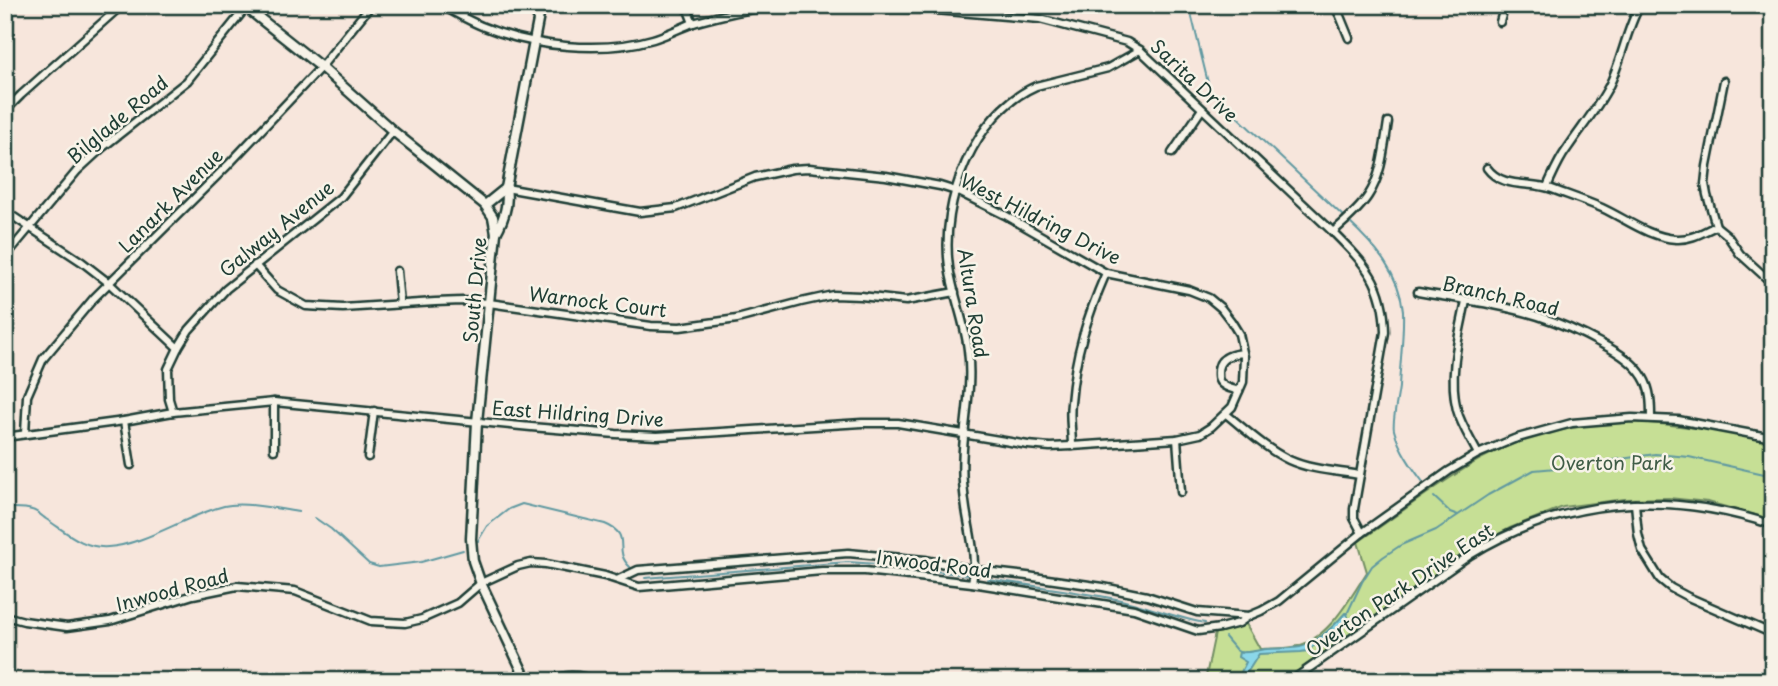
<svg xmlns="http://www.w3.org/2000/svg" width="1778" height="686" font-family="'Playpen Sans',sans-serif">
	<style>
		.green { fill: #c6df95; stroke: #728e64; stroke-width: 2 }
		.water { fill: #8bd7ea; stroke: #6099a1; stroke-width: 2 }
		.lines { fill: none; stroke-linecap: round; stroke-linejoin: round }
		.stream { stroke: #6099a1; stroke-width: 2 }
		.minor-casing { stroke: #1f3d34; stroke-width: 11 }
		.tertiary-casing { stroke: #1f3d34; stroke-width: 13 }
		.minor { stroke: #f7f3e8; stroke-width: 6 }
		.tertiary { stroke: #f7f3e8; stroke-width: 8 }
		.labels { text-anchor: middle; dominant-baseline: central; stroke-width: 5; stroke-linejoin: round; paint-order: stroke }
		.street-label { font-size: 19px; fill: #1f3d34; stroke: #f7f3e8 }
		.park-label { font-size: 19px; fill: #405d47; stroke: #f7f3e8 }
	</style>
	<rect width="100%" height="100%" fill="#f7e6dc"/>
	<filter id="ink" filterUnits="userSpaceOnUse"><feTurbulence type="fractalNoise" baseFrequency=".0143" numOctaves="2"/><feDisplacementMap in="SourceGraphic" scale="14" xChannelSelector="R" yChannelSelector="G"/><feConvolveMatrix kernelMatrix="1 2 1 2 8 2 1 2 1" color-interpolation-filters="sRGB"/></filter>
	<g filter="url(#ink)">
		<path class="green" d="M 1629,422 C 1677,424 1726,431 1773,443 L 1773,520 L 1708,502 L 1669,498 L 1625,499 L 1563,507 L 1510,528 L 1464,553 L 1284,681 L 1205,681 L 1215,633 L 1228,630 L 1245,622 L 1260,649 C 1271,648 1282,649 1293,647 C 1327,642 1350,598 1367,572 L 1358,542 C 1398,515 1437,484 1479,460 C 1524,435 1577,424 1629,422 Z"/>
		<path class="water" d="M 1345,613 L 1347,613 L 1348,617 L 1345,622 L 1322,643 L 1320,641 L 1307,651 L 1301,652 L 1259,654 L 1245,676 L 1241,672 L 1246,662 L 1238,657 L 1239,652 C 1250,653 1256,650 1267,649 C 1278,648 1289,649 1300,647 C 1317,643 1334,626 1345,613 Z"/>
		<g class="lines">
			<g class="stream">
				<polyline points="1189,5 1210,91 1344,217"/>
				<path d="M 1348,221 C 1374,245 1400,274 1403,311 C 1404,336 1400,362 1399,387 C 1398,397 1392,422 1394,430 C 1399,449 1411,466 1423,482"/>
				<polyline points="1434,497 1450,512 1458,515"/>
				<path d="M 5,508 C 13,508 25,507 32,510 C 37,511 42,516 46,519 C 65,531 83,549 108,547 C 144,545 187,515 224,506 C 243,501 279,509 299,512"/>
				<polyline points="315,518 331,529 369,564 379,567 421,562 463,550"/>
				<path d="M 478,541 L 487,526 L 509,509 L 522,504 L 605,524 C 634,536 611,549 630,567"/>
				<polyline points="645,578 848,562 877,564 968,575"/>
				<path d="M 988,579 C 1031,586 1074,591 1116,599 C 1146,605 1175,618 1205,623"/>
				<polyline points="1347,614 1362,582 1372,566 1383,557 1401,545 1436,530 1488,495 1534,470 1567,467 1655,454 1689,457 1773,476"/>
				<polyline points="1225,637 1236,650 1241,653"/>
				<polyline points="1237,681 1243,673"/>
			</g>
			<defs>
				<g id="minor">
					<path d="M 441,5 C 455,13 469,21 484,27 C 533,47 602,54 653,39 C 667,35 680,28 693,23 C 721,15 749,8 777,6 L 924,9 L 1040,19 L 1127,42 L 1140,50 L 1333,232 C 1366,265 1384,283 1385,332 L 1354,509 L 1354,518 L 1362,533"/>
					<polyline points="686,5 693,23"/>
					<polyline points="1334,5 1340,16 1349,38"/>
					<polyline points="1500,22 1504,8 1503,5"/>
					<polyline points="1724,81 1707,166 1705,184 1707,195 1716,226 1727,235 1740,254 1773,284"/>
					<polyline points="5,111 21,95 122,5"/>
					<polyline points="1172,153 1202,109"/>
					<path d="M 1487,168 C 1502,189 1530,181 1552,189 C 1568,195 1586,201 1602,208 C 1626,219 1648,237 1676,239 C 1691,240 1703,232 1716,226"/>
					<path d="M 1547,187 C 1553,174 1558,161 1567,149 C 1581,128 1597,109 1609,86 C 1622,60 1626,30 1640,5"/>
					<polyline points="5,211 82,262 109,283 178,348"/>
					<path d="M 1333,232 C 1345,221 1359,210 1368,196 C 1382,175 1384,147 1388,122"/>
					<polyline points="5,257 77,171 102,148 187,81 248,5"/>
					<polyline points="255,265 277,290 306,306 343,308 435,302 462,301 489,303 651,326 680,327 737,319 801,302 833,295 861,296 906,301 955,292"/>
					<polyline points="397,271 400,304"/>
					<path d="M 1418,292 C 1457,299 1500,304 1538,316 C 1560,323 1582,333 1602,344 C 1618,352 1634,362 1643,377 C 1651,390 1651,404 1651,418"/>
					<path d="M 1466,301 C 1459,336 1448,374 1457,410 C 1461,425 1471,440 1478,454"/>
					<path d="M 1239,391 C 1234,389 1226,388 1222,384 C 1218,381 1218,378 1218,373 C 1217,358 1231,354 1243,353"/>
					<polyline points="274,402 274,450"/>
					<polyline points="173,412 169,399 168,369 178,348 189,330 226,289 341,197 393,131"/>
					<path d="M 1226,414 C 1246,430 1266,449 1289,460 C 1311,470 1337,471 1360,475"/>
					<polyline points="124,421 131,465"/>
					<polyline points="25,434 27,396 43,359 94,298 228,165 321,67 371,5"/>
					<polyline points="5,437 124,421 173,412 274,402 531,427 616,434 657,436 862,423 898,423 1028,445 1050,447 1072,446 1177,439 1200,434 1211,427 1232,407 1243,382 1244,357 1239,334 1231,321 1221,308 1209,298 1189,290 1106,273 1005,215 959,192 940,186 886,176 809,168 792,169 755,177 676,208 640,212 506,188"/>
					<polyline points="1177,439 1181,492"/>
					<path d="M 1072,446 C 1072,432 1069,417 1071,403 C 1075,354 1087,317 1106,273"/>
					<polyline points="368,457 374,411"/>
					<polyline points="1635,504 1638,534 1642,550 1660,579 1671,588 1688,597 1773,634"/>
					<polyline points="619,579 638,570 848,553 925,560 975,570 1027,576 1103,587 1147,596 1197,612 1249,616"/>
					<path d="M 972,583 C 977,560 971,538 967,515 C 965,504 964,493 963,483 C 959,439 974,394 968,350 C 965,322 953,295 949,267 C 940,202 973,114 1036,86 L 1108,68 L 1140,50"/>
					<polyline points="5,616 24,621 67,627 110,621 193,595 237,586 295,591 371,621 405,623 422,619 458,603 481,583 518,566 531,563 546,564 605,576 639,587 822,571 865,571 972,583 1134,609 1198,631 1220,628 1239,623 1249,616 1261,611 1279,601 1362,533 1449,471 1478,454 1514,439 1572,423 1632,418 1678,420 1773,438"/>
					<path d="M 544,681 C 565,675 576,673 598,681"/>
					<path d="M 1291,681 L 1470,555 C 1565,497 1668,490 1773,525"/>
				</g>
				<g id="tertiary">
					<polyline points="243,5 321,67 393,131 485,205 493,217 496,233 477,422 471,539 473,561 480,581 527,681"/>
					<polyline points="485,205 506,188 541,5"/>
					<path d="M 496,233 C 504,219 509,204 506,188"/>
				</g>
			</defs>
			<use href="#minor" class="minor-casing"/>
			<use href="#tertiary" class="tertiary-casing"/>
			<use href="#minor" class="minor"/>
			<use href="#tertiary" class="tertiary"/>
		</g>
	</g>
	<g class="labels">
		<g class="street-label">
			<text transform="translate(1195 80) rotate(43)">Sarita Drive</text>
			<text transform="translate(117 119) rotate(-40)">Bilglade Road</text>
			<text transform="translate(170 200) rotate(-45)">Lanark Avenue</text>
			<text transform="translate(1041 218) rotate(27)">West Hildring Drive</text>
			<text transform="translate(276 228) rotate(-39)">Galway Avenue</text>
			<text transform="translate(474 290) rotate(-85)">South Drive</text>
			<text transform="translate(1501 295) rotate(13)">Branch Road</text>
			<text transform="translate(598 301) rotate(7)">Warnock Court</text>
			<text transform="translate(974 303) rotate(81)">Altura Road</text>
			<text transform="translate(578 413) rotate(4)">East Hildring Drive</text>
			<text transform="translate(934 563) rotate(7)">Inwood Road</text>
			<text transform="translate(172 589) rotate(-15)">Inwood Road</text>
			<text transform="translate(1399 589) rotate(-34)">Overton Park Drive East</text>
		</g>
		<g class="park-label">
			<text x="1612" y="462">Overton Park</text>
		</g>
	</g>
	<rect width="1778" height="686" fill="none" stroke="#f7f3e8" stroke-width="28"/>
	<rect x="14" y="14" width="1750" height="658" fill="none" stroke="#1f3d34" stroke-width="2.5" filter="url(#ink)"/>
</svg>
